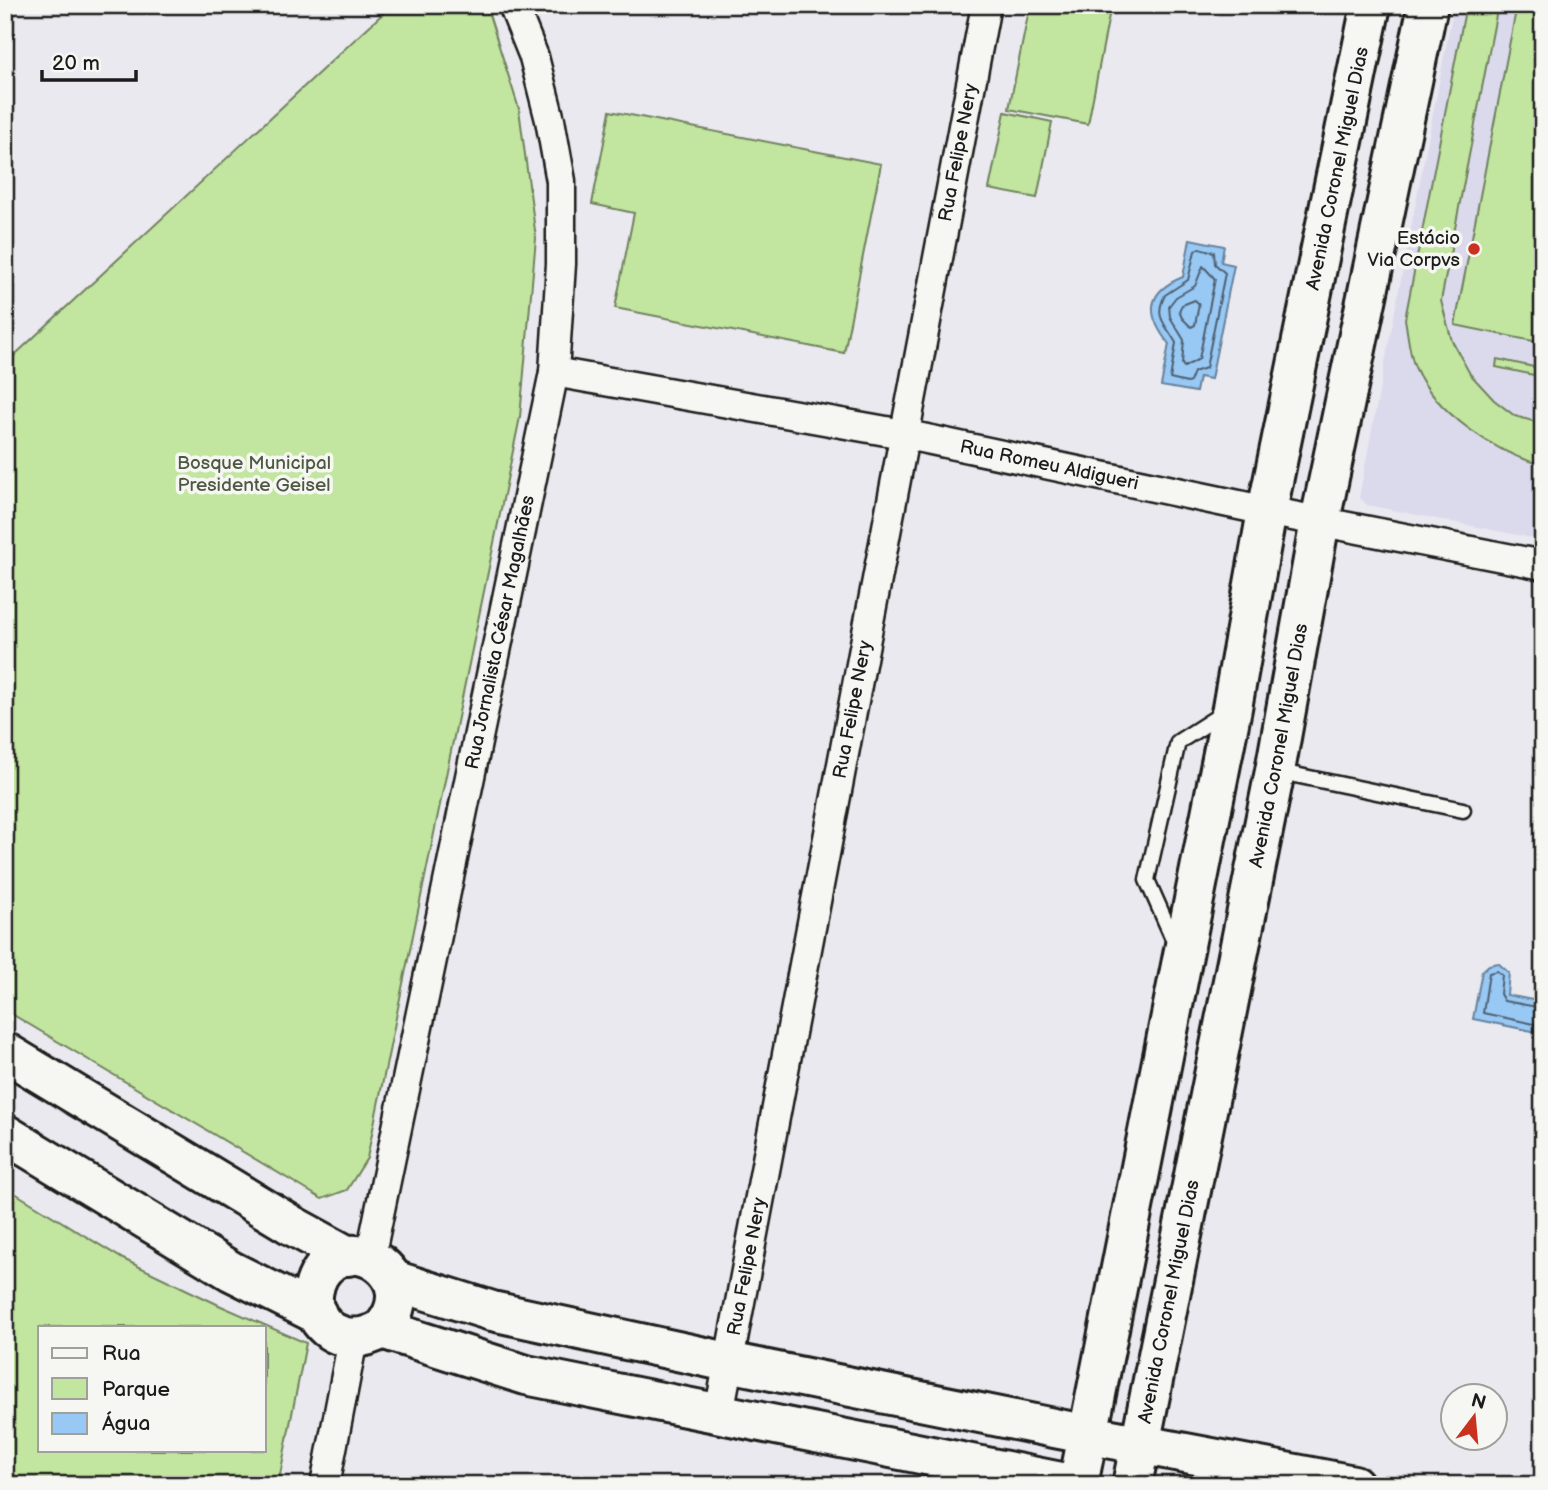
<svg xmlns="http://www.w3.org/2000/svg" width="1548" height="1490" font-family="'Balsamiq Sans',sans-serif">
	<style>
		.built { fill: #dbd9ec }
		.green { fill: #c2e6a0; stroke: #6f815e; stroke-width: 2; fill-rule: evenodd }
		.water { fill: #98c8f4; stroke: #66839e; stroke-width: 2 }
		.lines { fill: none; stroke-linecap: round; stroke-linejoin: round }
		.shore { stroke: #4e6172; stroke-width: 2 }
		.service-casing { stroke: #1c1c1c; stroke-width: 19 }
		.minor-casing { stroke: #1c1c1c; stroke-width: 33 }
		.secondary-casing { stroke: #1c1c1c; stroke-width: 44 }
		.service { stroke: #f6f6f2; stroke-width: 14 }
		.minor { stroke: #f6f6f2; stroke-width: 28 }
		.secondary { stroke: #f6f6f2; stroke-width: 38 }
		.poi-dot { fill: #c8321e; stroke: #f6f6f2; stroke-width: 2.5 }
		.labels { text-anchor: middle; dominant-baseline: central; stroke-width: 7; stroke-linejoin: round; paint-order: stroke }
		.street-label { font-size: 19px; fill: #1c1c1c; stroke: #f6f6f2 }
		.poi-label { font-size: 19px; fill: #1c1c1c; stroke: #f6f6f2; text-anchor: end }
		.park-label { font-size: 19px; fill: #4e5944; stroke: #f6f6f2 }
	</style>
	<rect width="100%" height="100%" fill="#eae9ef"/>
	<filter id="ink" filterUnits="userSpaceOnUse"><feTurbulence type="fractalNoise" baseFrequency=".0143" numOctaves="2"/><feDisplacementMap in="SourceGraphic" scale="14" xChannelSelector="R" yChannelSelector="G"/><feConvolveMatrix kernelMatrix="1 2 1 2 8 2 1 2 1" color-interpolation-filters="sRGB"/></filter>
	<g filter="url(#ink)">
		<polygon class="built" points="1454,5 1543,5 1543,540 1367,505 1359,497"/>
		<g class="green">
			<polygon points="392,5 486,5 519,109 536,238 520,417 367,1158 347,1190 322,1199 5,1010 5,364"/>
			<polygon points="1030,5 1111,5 1088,124 1009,109"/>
			<path d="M 1466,5 L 1498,5 L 1441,301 L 1452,341 L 1470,374 L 1494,400 L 1515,416 L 1543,424 L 1543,465 C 1496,454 1435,412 1415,367 C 1409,353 1408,335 1405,319 Z"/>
			<polygon points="1517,5 1543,5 1543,343 1455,325"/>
			<polygon points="610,111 881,164 844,353 615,308 634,213 592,204"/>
			<polygon points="1005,112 1052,122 1037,198 989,189"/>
			<polygon points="1497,359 1543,369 1543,377 1496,367"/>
			<path d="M 5,1187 L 123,1259 L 221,1306 L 306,1343 L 278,1485 L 5,1485 ZM 264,1327 L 264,1450 L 40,1450 L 40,1327 Z"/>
		</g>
		<g class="water">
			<path d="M 1190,239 L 1224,246 L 1221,262 L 1234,265 L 1211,379 L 1199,377 L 1196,392 L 1161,386 L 1169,344 C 1146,315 1145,292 1183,277 Z"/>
			<polygon points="1498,963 1509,973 1507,995 1543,1002 1542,1033 1473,1019 1482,971 1489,965"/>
		</g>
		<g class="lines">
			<g class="shore">
				<path d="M 1199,248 L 1214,252 L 1215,264 L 1225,273 L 1206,368 L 1194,372 L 1190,382 L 1187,383 L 1170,379 L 1176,343 C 1166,324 1153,318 1165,295 L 1188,280 L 1195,251 Z"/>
				<polygon points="1203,266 1215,279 1199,359 1184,367 1182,364 1184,340 1170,317 1169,306 1176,297 1195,286"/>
				<polygon points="1195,300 1199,304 1195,325 1191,327 1182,318 1179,311 1182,305"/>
				<polyline points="1543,1008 1504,1001 1500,994 1502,975 1497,971 1489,973 1483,1013 1543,1026"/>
			</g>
			<defs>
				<g id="service">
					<polyline points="1276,771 1463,810"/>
					<polyline points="1175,943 1147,880 1178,742 1225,712"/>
				</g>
				<g id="minor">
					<path id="s1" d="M 554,372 L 903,434 L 1267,511 L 1543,565"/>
					<path id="s2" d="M 370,1258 L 554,372 L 561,264 L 561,181 L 550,120 L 534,57 L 513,5"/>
					<path id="s3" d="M 719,1413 L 986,5"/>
					<polyline points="325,1485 353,1339"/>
				</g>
				<g id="secondary">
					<polyline points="5,1052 293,1226 348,1256"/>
					<polyline points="5,1134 231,1271 317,1314"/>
					<polyline points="393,1280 492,1311 728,1362 1059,1429 1354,1485"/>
					<path d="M 382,1329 C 428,1277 349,1225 319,1275 C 313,1286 311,1300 315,1311 C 327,1340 357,1344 382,1329 L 526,1375 L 1076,1485"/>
					<path id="s4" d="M 1078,1485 L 1232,708 L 1267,511 L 1371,5"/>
					<path id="s5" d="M 1132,1485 L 1275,771 L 1320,521 L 1428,5"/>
				</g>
			</defs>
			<use href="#service" class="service-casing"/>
			<use href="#minor" class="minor-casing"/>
			<use href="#secondary" class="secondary-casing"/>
			<use href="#service" class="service"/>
			<use href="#minor" class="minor"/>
			<use href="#secondary" class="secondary"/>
		</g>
	</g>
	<circle class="poi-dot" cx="1474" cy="249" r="7"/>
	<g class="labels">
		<g class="street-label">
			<text stroke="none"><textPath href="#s3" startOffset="1283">Rua Felipe Nery</textPath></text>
			<text stroke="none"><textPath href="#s4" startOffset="1342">Avenida Coronel Miguel Dias</textPath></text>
			<text stroke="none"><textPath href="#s1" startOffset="504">Rua Romeu Aldigueri</textPath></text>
			<text stroke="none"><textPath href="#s2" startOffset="639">Rua Jornalista César Magalhães</textPath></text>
			<text stroke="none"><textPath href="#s3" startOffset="716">Rua Felipe Nery</textPath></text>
			<text stroke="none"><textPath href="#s5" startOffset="754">Avenida Coronel Miguel Dias</textPath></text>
			<text stroke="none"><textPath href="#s3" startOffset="149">Rua Felipe Nery</textPath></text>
			<text stroke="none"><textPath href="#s5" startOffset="187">Avenida Coronel Miguel Dias</textPath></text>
		</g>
		<g class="poi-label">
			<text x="1460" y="238">Estácio<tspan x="1460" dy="22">Via Corpvs</tspan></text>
		</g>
		<g class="park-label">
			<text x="254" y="463">Bosque Municipal<tspan x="254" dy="22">Presidente Geisel</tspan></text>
		</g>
	</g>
	<rect width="1548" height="1490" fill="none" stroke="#f6f6f2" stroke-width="28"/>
	<rect x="14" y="14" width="1520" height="1462" fill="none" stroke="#1c1c1c" stroke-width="2.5" filter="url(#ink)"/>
	<rect x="38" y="1326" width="228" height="126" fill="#f6f6f2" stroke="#9f9f9c" stroke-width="2"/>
	<rect x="52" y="1348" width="35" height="10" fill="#f6f6f2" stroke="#9f9f9c" stroke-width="2"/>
	<text x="102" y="1360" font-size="21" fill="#1c1c1c">Rua</text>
	<rect x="52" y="1378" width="35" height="21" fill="#c2e6a0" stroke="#9f9f9c" stroke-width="2"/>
	<text x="102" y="1396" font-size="21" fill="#1c1c1c">Parque</text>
	<rect x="52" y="1413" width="35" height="21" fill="#98c8f4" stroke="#9f9f9c" stroke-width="2"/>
	<text x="102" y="1430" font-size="21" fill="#1c1c1c">Água</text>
	<g transform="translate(1474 1417) rotate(16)"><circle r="33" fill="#f6f6f2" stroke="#9f9f9c" stroke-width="2"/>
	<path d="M0-5L12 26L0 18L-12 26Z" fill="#c8321e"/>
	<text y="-10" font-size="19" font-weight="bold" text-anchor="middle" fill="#1c1c1c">N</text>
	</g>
	<path d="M42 70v10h94v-10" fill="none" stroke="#1c1c1c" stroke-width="3.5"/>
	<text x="52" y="70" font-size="21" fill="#1c1c1c" stroke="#f6f6f2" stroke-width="5" paint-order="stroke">20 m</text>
</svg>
